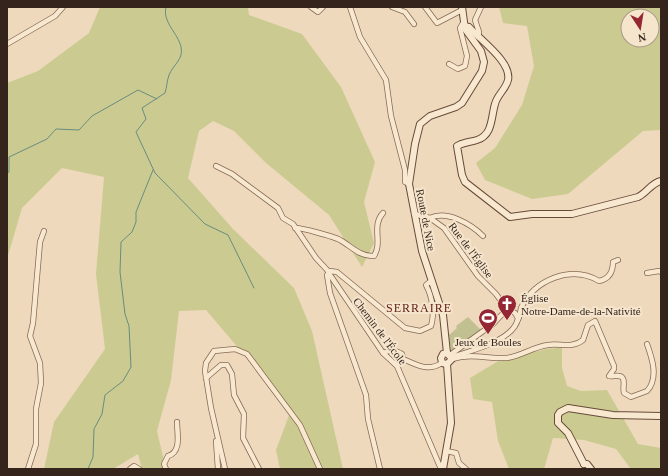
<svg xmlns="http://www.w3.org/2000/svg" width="668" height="476" font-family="Georgia,serif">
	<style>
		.green { fill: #cbcb91; fill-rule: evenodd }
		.cemetery { fill: #c0c091 }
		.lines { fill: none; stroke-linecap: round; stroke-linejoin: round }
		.stream { stroke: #698c7f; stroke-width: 1 }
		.street-casing { stroke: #866a56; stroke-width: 6 }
		.secondary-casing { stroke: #674b3a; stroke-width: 8 }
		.street { stroke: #f9e8d0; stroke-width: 4.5 }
		.secondary { stroke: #f9e8d0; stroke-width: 6 }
		.labels { text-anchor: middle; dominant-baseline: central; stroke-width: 4; stroke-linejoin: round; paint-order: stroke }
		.street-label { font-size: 11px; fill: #35241b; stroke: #f5e5cd }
		.poi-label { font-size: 11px; fill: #35241b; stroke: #f5e5cd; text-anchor: start }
		.neighbourhood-label { font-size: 12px; letter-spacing: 1px; fill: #62211a; stroke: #f5e5cd }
	</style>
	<rect width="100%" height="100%" fill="#eed9bd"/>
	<g class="green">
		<polygon points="100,7 248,7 249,15 302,34 341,87 375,162 364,202 374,243 362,267 329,215 266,163 234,131 213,121 199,131 188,178 233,229 294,288 312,331 343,469 280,469 276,450 291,410 206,310 179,311 171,380 157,431 166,469 142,469 138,454 113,469 44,469 54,422 105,349 96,274 104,177 62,168 22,208 7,259 7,83 38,71 89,33"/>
		<path d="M 499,7 L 661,7 L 661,130 L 643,131 L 568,194 L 532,199 L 485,180 L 476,163 L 495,148 L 522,105 L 534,66 L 527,26 L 503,23 ZM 628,16 L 652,16 L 652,40 L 628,40 Z"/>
		<polygon points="562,347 562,368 567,386 581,391 607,390 638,444 661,448 661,469 631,469 616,449 584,440 553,438 544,469 509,469 498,441 492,402 473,399 470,378 500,360 547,349"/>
	</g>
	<polygon class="cemetery" points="468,317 481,330 451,352 449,335 457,328 456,326"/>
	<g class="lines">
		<g class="stream">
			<path d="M 166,7 C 162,22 178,33 181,47 C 184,59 173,65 169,75 C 167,80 167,87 165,93 L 142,108 L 146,119 L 136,132 L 155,173 L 205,224 L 228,235 L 254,288"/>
			<polyline points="7,173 9,172 9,157 47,139 56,129 79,130 92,116 138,90 157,99"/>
			<polyline points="88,469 93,457 94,429 102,414 105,395 123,381 131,367 129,326 125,314 120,272 121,242 132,232 136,222 136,212 153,170"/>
		</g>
		<defs>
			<g id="street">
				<polyline points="311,7 318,12 323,7"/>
				<polyline points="350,7 360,37 386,80 391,116 405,170 405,182 409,184"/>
				<polyline points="392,7 405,12 414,24"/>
				<polyline points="425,7 437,23 462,10"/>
				<polyline points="478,37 479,32 475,20 481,7"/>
				<polyline points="7,44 55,16 63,7"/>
				<polyline points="449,64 458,69 465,66 467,56 460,28 463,23"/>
				<polyline points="216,166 232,174 278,208 283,218 293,224 316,258 329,272"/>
				<path d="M 414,214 L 430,218 L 444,228 L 478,276 L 496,294 L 507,309 L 515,313 L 518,318 C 515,340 473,350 455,356"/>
				<path d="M 430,218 C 447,210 471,224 483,236"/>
				<path d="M 295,228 C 299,227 335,237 340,240 C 351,246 360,257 374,256 C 383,242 371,226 383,213"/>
				<polyline points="328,272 383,353 397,366 441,469"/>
				<polyline points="647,273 659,271 661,272"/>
				<path d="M 518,320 C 520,316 520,312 521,308 C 535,279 571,265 599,281 C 609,279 613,272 613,262 L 618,260"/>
				<path d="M 383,353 C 389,350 396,350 402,354 L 403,359"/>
				<polyline points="450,355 493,324 507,309"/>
				<path d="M 452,359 C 473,353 487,359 507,358 C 521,356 533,347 548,345 C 560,343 572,349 583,340 L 588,325 L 595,321 L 614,366 L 614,369 L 609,376 C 612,377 616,375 619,376 C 627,377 622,388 624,393 L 631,397 L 647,391 C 659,378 652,358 647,344"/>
				<path d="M 395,364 L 403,359 C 418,365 427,372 442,363"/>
				<polyline points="206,378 221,365 227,365 232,374 234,395 244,414 243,438 259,469"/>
				<polyline points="216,441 218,469"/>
				<polyline points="446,451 456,453 459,463 466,469"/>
				<polyline points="28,469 36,444 36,409 41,383 40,363 30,336 33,323 40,242 44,231"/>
				<polyline points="130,469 134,466 139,469"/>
				<path d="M 166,469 L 164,464 L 168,456 C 182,452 177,433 177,422"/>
				<polyline points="225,469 211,408 205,371 206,363 214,351 235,349 247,354 300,425 320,469"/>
				<path d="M 380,469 L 368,419 L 366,395 L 330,293 L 327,275 L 330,271 L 337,272 L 405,328 L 420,331 L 431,326 C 435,313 432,296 426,285 L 432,280"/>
			</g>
			<g id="secondary">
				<path d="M 464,26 L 469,27 C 480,40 512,62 508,80 C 506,89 497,95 495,104 C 491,117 493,135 477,140 C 471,142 465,142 459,145 L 457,146 L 462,175 L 465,182 L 510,217 L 532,214 L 572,214 L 638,197 C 647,193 651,183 661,181"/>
				<polyline points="447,353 443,315 422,251 409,184 415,144 420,124 430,116 456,107 462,103 482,71 484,62 481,51 465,29 462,7"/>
				<polyline points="447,364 442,363 441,358 443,354 447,353"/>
				<polyline points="447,364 452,359 447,353"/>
				<polyline points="584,464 568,433 558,423 558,415 560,412 568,408 613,415 661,416"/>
				<polyline points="584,464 587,464 591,469"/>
				<polyline points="443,469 451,423 447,364"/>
			</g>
		</defs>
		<use href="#street" class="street-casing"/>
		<use href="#secondary" class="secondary-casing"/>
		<use href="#street" class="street"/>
		<use href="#secondary" class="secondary"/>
	</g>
	<defs>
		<symbol id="church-pin" viewBox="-11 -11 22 30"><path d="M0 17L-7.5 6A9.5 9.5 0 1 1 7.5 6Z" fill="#952634" stroke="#f5e5cd"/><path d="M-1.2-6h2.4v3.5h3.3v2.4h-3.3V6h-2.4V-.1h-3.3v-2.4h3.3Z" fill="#fff"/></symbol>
		<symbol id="stadium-pin" viewBox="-11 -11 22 30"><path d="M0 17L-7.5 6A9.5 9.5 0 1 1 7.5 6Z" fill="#952634" stroke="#f5e5cd"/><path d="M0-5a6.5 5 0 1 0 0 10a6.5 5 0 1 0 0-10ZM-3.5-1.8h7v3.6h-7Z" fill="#fff"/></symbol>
	</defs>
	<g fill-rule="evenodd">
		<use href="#church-pin" x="496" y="293" width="22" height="30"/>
		<use href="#stadium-pin" x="477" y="307" width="22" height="30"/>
	</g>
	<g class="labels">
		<g class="street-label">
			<text transform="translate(426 220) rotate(79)">Route de Nice</text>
			<text transform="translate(471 250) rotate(53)">Rue de l'Église</text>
			<text transform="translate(380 331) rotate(53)">Chemin de l'École</text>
		</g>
		<g class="poi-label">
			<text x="521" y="298">Église<tspan x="521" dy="13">Notre-Dame-de-la-Nativité</tspan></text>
			<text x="488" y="342" text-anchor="middle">Jeux de Boules</text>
		</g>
		<g class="neighbourhood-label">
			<text x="419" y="308">SERRAIRE</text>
		</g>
	</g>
	<rect width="668" height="476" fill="none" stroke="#35241b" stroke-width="16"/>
	<g transform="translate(640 28) rotate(168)"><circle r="19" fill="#f5e5cd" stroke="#a89886"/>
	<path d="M0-3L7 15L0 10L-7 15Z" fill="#952634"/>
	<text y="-6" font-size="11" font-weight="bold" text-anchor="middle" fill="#35241b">N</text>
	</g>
</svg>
